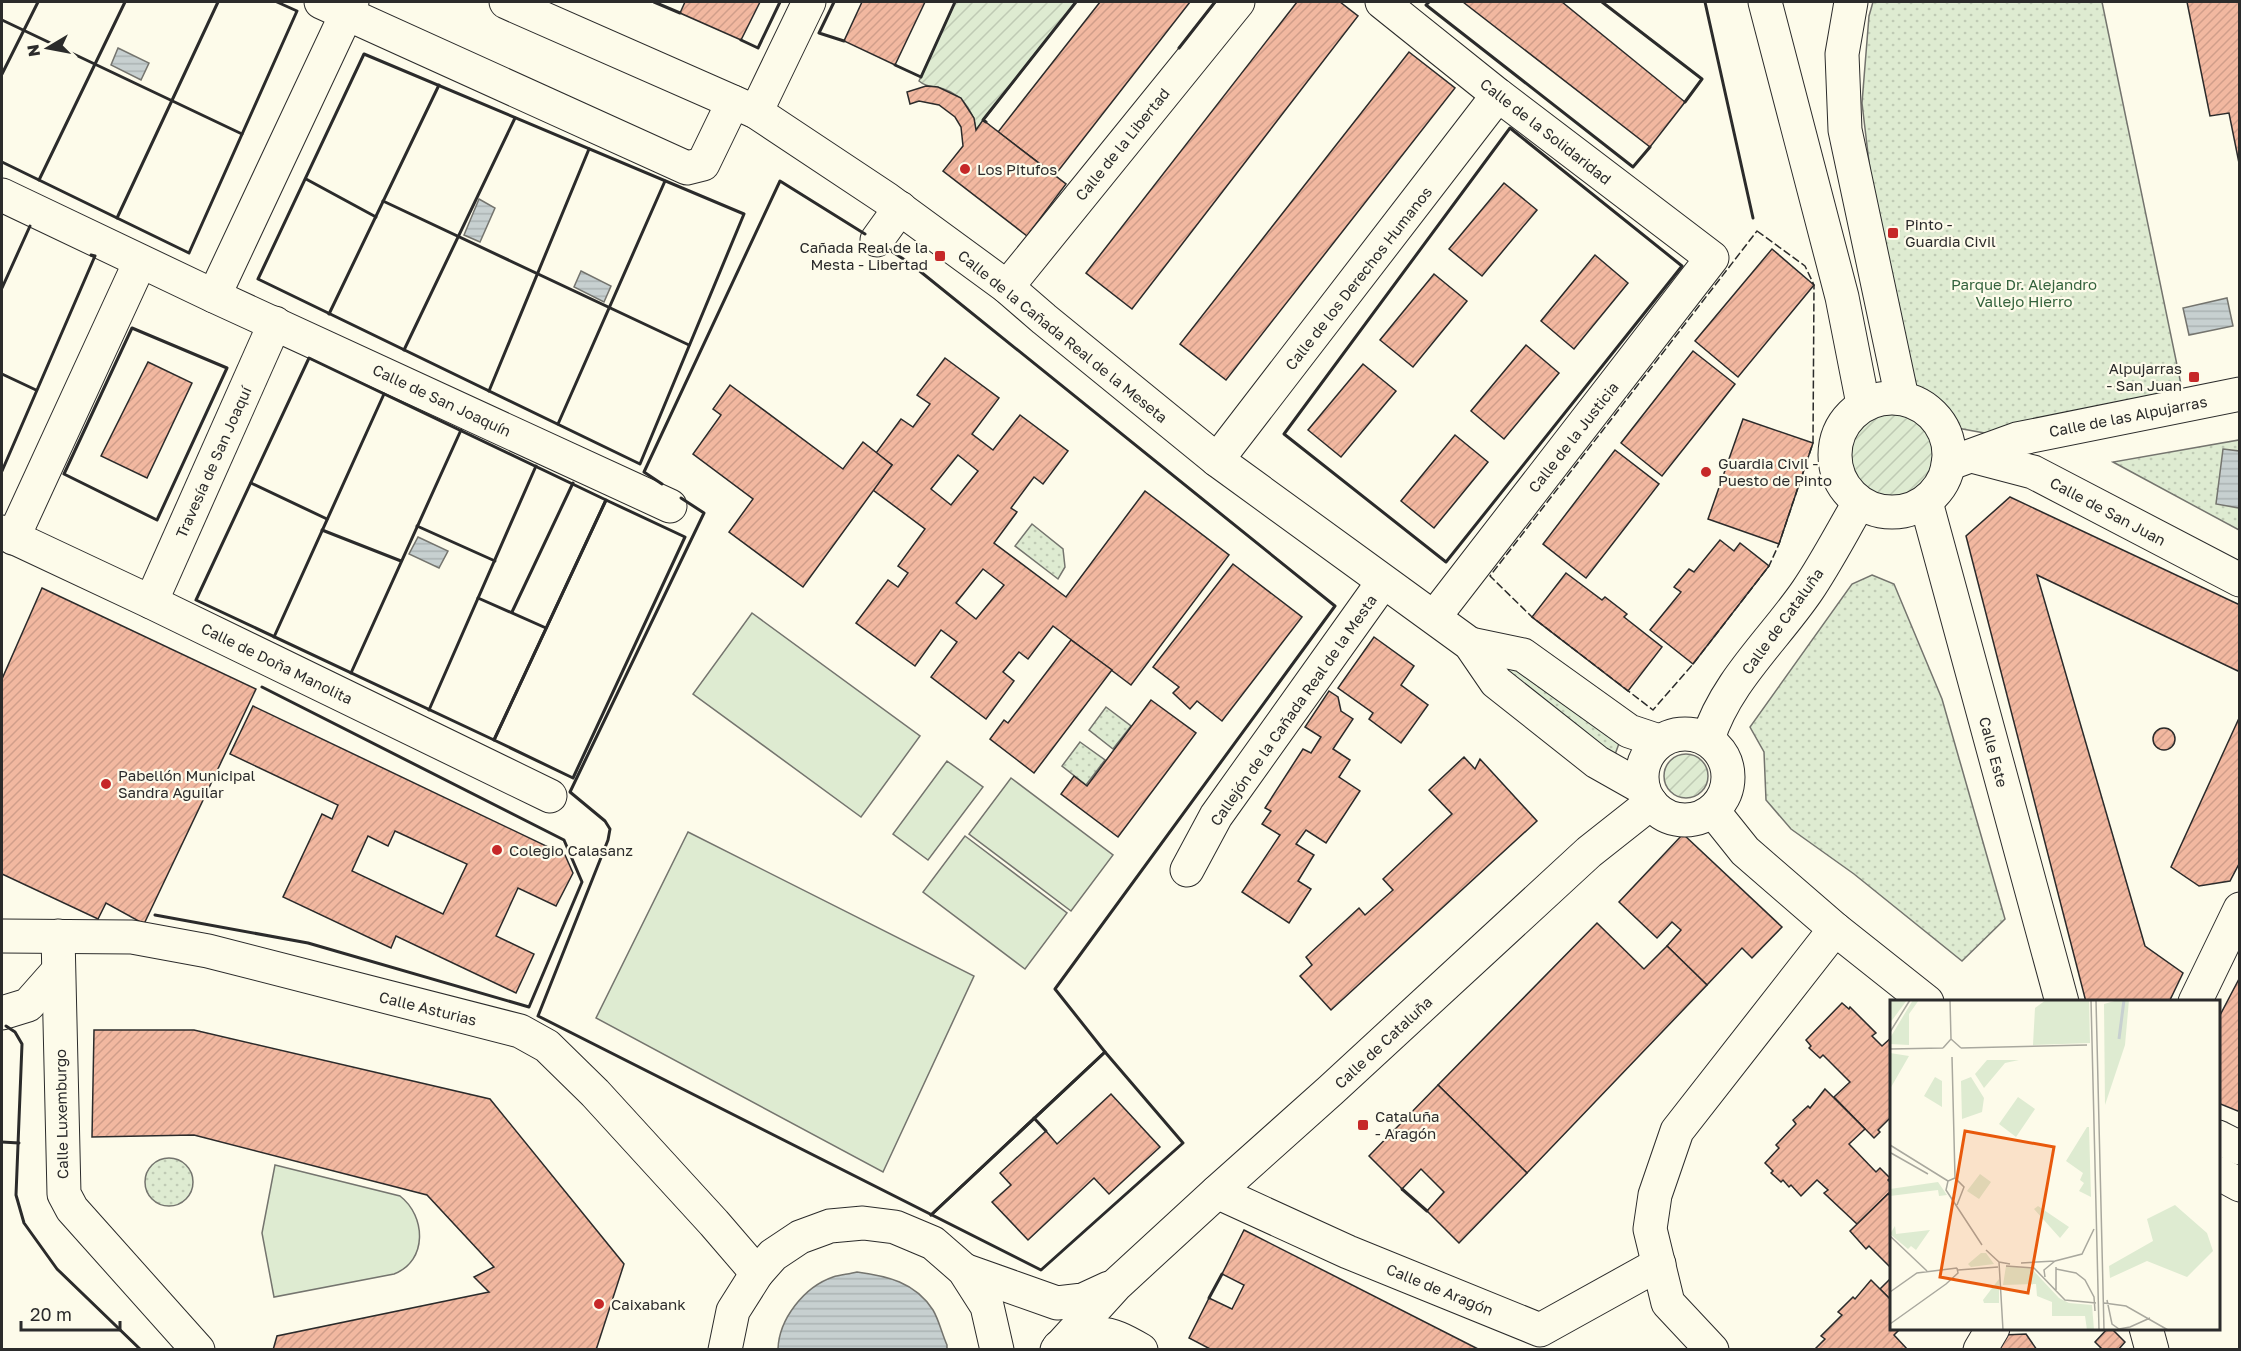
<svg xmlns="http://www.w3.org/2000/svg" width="2241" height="1351" font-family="'Golos Text',sans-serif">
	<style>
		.grass { fill: url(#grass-dots); stroke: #74746e; stroke-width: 1.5 }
		.garden { fill: url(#garden-furrows); stroke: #74746e; stroke-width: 1.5 }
		.pitch { fill: #deebd1; stroke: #74746e; stroke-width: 1.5 }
		.water { fill: url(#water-rules); stroke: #74746e; stroke-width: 1.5 }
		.building { fill: url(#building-hatch); stroke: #2b2b2b; stroke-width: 1.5; fill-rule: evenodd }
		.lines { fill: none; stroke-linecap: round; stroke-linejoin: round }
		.minor-casing { stroke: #2b2b2b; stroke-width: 35 }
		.major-casing { stroke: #2b2b2b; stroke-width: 35 }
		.minor { stroke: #fdfbea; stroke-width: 33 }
		.major { stroke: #fdfbea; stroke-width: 33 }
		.fence { stroke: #2b2b2b; stroke-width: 1.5; stroke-dasharray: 8 3; stroke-linecap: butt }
		.wall { stroke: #2b2b2b; stroke-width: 3 }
		.poi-dot { fill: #c62828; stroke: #fdfbea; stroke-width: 2 }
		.labels { text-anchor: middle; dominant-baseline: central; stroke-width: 4.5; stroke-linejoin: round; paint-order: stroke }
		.street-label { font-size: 15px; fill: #2b2b2b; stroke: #fdfbea }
		.poi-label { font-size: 15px; fill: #2b2b2b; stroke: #fdfbea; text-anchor: start }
		.park-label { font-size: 15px; fill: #34623c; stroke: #fdfbea }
		.inset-river { fill: none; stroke: #c7d0d0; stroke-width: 3 }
		.inset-road { fill: none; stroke: #a9a89e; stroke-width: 1.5 }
		.view { fill: #e8590c; fill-opacity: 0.15; stroke: #e8590c; stroke-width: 3 }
		.inset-edge { fill: none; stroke: #2b2b2b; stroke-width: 3 }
	</style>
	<defs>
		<pattern id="grass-dots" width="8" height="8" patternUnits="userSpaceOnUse" patternTransform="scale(1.5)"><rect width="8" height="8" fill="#deebd1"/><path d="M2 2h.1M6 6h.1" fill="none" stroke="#bfcab4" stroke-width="1.8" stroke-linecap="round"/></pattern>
		<pattern id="garden-furrows" width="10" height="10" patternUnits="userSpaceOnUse" patternTransform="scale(1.5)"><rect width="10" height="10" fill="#deebd1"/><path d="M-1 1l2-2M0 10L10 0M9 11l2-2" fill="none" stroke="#bfcab4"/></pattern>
		<pattern id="water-rules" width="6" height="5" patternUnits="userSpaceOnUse" patternTransform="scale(1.5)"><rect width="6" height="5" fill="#c7d0d0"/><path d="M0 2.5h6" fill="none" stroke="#abb3b3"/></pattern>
		<pattern id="building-hatch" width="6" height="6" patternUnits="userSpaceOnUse" patternTransform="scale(1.5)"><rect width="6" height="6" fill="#f2b8a0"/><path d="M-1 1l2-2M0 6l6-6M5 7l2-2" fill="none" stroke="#d09e8a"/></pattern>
	</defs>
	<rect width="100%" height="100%" fill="#fdfbea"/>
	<g class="grass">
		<polygon points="1873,2 2102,2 2183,394 2017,439 1941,425 1902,398 1877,230 1862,103 1869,16"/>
		<polygon points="2239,440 2239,530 2113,462"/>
		<polygon points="1032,524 1063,549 1065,567 1058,579 1015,546"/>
		<polygon points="1872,575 1894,584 1942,699 2005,919 1962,961 1854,874 1791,829 1766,800 1764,752 1750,727 1852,584"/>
		<polygon points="1488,656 1523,669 1621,738 1613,760"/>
		<polygon points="1106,707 1131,726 1113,749 1089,730"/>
		<polygon points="1080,742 1105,760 1086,785 1062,766"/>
		<circle cx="169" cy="1182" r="24"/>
	</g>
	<g class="garden">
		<path d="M 955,2 L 1076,2 L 976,130 C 973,108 959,91 936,87 C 929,86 925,86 919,81 Z"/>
		<circle cx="1890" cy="455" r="47"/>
		<circle cx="1686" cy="776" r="22"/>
	</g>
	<g class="pitch">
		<polygon points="752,613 920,736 861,817 693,694"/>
		<polygon points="947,761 983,787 928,860 893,834"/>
		<polygon points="1011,778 1113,855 1071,911 969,834"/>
		<polygon points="688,832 974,976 883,1172 596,1018"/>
		<polygon points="965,836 1067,913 1025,969 923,892"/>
		<path d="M 275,1165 L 400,1196 C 426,1216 428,1261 394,1274 L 274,1297 L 262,1233 Z"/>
	</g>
	<g class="water">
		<polygon points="118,48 149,63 141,80 111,65"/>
		<polygon points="479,199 495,208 480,242 464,235"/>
		<polygon points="581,271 611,286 604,302 574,287"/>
		<polygon points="2227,298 2233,326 2189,335 2183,308"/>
		<polygon points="2223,449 2239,451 2239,508 2216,504"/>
		<polygon points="418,537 448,551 439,568 409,554"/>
		<path d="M 857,1272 C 887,1276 915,1282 933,1310 C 939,1320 942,1334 947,1345 L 947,1349 L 778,1349 C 779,1319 804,1287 833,1277 C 840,1275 849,1274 857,1272 Z"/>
	</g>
	<g class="building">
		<polygon points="685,2 760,2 741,40 680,13"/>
		<polygon points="862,2 925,2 895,65 844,41"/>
		<polygon points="1100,2 1190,2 1055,175 998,132"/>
		<polygon points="1297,2 1340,2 1358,16 1132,309 1086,273"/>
		<polygon points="1463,2 1562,2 1685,102 1650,147"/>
		<polygon points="2187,2 2240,2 2240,168 2229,113 2210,116"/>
		<polygon points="1409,52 1455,88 1226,380 1180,344"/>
		<polygon points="926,86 938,87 961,98 974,118 976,130 983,120 1066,184 1027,236 943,171 963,146 961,127 955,117 939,105 919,101 910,104 907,92"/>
		<polygon points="1504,183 1537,210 1482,276 1449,249"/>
		<polygon points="1772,249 1814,285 1738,377 1695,341"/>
		<polygon points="1595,255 1628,283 1574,349 1541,321"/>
		<polygon points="1434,274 1467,301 1413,367 1380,340"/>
		<polygon points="1526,345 1559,373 1504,439 1471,411"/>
		<polygon points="1693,351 1735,384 1662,476 1621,443"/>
		<path d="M 945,358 L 999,398 L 972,434 L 993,450 L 1020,415 L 1068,451 L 1043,484 L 1034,477 L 1011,508 L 1017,512 L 994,543 L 1066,597 L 1145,491 L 1229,555 L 1131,685 L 1053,626 L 1028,659 L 1019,652 L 1003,672 L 1014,681 L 986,719 L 931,677 L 957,642 L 941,630 L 915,666 L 856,623 L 888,580 L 898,587 L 908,573 L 898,566 L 925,529 L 873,490 L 892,465 L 876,453 L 901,419 L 913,427 L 930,404 L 917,395 ZM 958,455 L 978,471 L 951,505 L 931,489 ZM 983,569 L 1004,585 L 976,619 L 956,603 Z"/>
		<polygon points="148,362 192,383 147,478 101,456"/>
		<polygon points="1363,364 1396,391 1341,457 1308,430"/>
		<polygon points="730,385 843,469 863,442 892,465 803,587 729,532 753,499 693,454 721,415 713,409"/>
		<polygon points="1743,419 1813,443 1779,544 1708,519"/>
		<polygon points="1455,435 1488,462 1434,528 1401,501"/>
		<polygon points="1615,450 1659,484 1586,578 1543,544"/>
		<polygon points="2010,497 2240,605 2240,672 2037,575 2145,946 2183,973 2169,1002 2086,1002 1966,536"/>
		<polygon points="1720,540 1734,551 1740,543 1769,566 1693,664 1650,630 1681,592 1674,587 1689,569 1694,572"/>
		<polygon points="1233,564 1302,617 1222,721 1197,701 1190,709 1173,693 1179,687 1153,667"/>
		<polygon points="1566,573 1602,600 1605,597 1627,614 1624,617 1662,647 1628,691 1532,617"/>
		<polygon points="42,588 256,689 144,924 106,903 98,919 2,874 2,679"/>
		<polygon points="1374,637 1414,666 1401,685 1428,705 1401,743 1369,719 1373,713 1338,688"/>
		<polygon points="1071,640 1112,670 1034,773 990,739 1004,720 1008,723"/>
		<polygon points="1329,691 1338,697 1341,711 1353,719 1333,749 1350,760 1339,777 1360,791 1326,843 1306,830 1296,844 1314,855 1298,881 1311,889 1289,923 1242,892 1280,835 1262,824 1271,811 1265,808 1303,749 1311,753 1321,737 1305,727"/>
		<polygon points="1151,700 1196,733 1118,837 1061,794 1074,776 1087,786"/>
		<path d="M 253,706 L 565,855 L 573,873 L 556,906 L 518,888 L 496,936 L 534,954 L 516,993 L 396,936 L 391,948 L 283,897 L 322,814 L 332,819 L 338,805 L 230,754 ZM 395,831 L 467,864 L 443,914 L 352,871 L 368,836 L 388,846 Z"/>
		<polygon points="2240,716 2240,862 2230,881 2199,886 2171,867"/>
		<circle cx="2164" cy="739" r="11"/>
		<polygon points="1464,757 1475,769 1480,759 1537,821 1331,1010 1300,976 1312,965 1306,957 1359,908 1365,915 1393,890 1383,879 1452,814 1429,790"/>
		<polygon points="1683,834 1782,927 1752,958 1742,948 1707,985 1667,946 1681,930 1672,922 1657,938 1619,902"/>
		<polygon points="1597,923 1644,969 1667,946 1707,985 1527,1173 1438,1085"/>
		<polygon points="2240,977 2240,1112 2218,1103 2218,1019"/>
		<polygon points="1842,1003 1849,1009 1850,1007 1876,1033 1872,1036 1882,1046 1892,1037 1892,1120 1890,1118 1878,1130 1880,1132 1874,1138 1834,1097 1850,1082 1823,1055 1820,1058 1809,1048 1811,1046 1806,1040"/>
		<polygon points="94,1030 194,1030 490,1099 624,1264 596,1350 273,1350 277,1336 489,1292 474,1277 494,1267 427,1195 194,1135 92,1137"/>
		<polygon points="1438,1085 1527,1173 1459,1243 1427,1211 1444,1192 1421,1169 1402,1189 1369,1156"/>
		<polygon points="1825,1089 1865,1129 1849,1144 1876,1172 1880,1168 1890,1178 1888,1180 1892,1184 1892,1190 1857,1224 1824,1193 1828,1190 1817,1180 1801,1196 1791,1185 1789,1187 1783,1180 1781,1182 1771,1173 1773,1171 1765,1163 1779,1148 1776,1145 1796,1124 1793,1120 1808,1106 1810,1108"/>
		<polygon points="1111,1094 1160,1147 1109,1194 1094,1178 1028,1240 992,1202 1011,1185 1000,1173 1046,1131 1057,1144"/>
		<polygon points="1888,1194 1892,1197 1892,1269 1869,1246 1866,1249 1850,1231"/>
		<polygon points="1244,1230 1480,1350 1212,1350 1189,1338 1209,1298 1232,1309 1244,1285 1222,1274"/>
		<polygon points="1892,1277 1892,1301 1880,1289"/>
		<polygon points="1871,1280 1892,1301 1892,1328 1901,1328 1894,1335 1908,1350 1814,1350 1825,1339 1821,1336 1842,1315 1838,1312 1853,1297 1855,1299"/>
		<polygon points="2108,1328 2111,1328 2125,1342 2118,1350 2103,1350 2095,1342"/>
		<polygon points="2026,1334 2037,1350 1994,1350 2003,1335"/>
	</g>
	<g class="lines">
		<defs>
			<g id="minor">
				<polyline points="321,2 687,168 703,164 733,102"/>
				<polyline points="506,2 756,112 887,199 1007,287 1044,319 1217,460 1470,644 1496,682 1597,762 1643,788"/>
				<polyline points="1382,2 1498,95 1712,258 1435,616"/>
				<polyline points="756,112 809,2"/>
				<polyline points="2,195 214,296 670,506"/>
				<polyline points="877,240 900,208"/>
				<polyline points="1007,287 1238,2"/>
				<polyline points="214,296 352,2"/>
				<polyline points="1972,456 2033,472 2240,580"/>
				<polyline points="1217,460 1498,95"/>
				<polyline points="1926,502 2062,1002"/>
				<polyline points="2,532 151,602 550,796"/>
				<polyline points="13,538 140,262"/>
				<polyline points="151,602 275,323"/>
				<polyline points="1470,644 1523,655 1629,731 1659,741"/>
				<polyline points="1713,811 1745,851 1835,929 1927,1002"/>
				<polyline points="1187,870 1216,816 1383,582"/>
				<polyline points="2,936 132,937 208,951 520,1031 547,1046 595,1093 714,1223 757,1273"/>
				<polyline points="58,936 64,1194 72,1209 198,1350"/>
				<polyline points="2195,1002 2240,909"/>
				<polyline points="2,1013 28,1005 58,971"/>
				<polyline points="2218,1137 2240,1148"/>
				<polyline points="2218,1173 2240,1185"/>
				<polyline points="1217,1192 1348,1252 1540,1330 1659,1264"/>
				<polyline points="2146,1328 2152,1350"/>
				<path d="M 1059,1347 C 1096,1329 1105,1329 1141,1350"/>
				<polyline points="1712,1350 1668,1303 1650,1229 1655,1195 1677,1131 1835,929"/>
				<polyline points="1980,1350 1993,1328"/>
			</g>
			<g id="major">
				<polyline points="1765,2 1842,297 1863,404"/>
				<polyline points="1851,2 1842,54 1845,130 1902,398"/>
				<circle cx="1892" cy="455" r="57"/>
				<polyline points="1948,464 2017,439 2240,394"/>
				<circle cx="1685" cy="777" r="43"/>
				<path d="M 1708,739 C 1725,683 1774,639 1807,591 C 1826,563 1842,532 1859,503"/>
				<polyline points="964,1270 1057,1303 1083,1300 1109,1288"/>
				<polyline points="725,1350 733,1311 757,1273 773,1255 800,1237 830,1226 863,1223 895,1227 933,1243 964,1270 987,1306 997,1350"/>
				<polyline points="1057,1350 1117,1284 1217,1192 1331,1090 1589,852 1651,803"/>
			</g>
		</defs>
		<use href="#minor" class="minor-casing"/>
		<use href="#major" class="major-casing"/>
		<use href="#minor" class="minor"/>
		<use href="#major" class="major"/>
		<polygon class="fence" points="1757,231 1805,266 1814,285 1813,443 1779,544 1769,566 1693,664 1653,710 1532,617 1490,576"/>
		<g class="wall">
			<polyline points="654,2 680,13"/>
			<polyline points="834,2 819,33 844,41"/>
			<polyline points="1429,2 1426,5 1633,167 1650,147"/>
			<polyline points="1602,2 1702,79 1685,102"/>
			<polyline points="1705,2 1753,218"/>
			<polyline points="2,20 242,134"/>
			<polyline points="741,40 758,48 780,2"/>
			<polyline points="1179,48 1215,2"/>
			<polygon points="364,54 744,214 640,464 258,279"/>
			<polyline points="895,65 921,77 955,2"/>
			<polyline points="2,74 38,2"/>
			<polyline points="986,122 983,120 1076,2"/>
			<polygon points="1510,128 1682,266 1446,562 1284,434"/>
			<polyline points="2,162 189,253 297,11 277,2"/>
			<polyline points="306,179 376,217"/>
			<polyline points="39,180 125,2"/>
			<polyline points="383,201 689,345"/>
			<polyline points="117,218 218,2"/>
			<polyline points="885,247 911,264 1335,606 1055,989 1105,1052 931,1215"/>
			<polyline points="2,288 30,226"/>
			<polyline points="329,314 439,85"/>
			<polygon points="132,328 227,368 157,520 64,474"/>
			<polyline points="404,350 515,118"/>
			<polygon points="309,358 606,500 494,740 196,600"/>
			<polyline points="2,374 36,390"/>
			<polyline points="489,391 589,149"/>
			<polyline points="558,424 665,181"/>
			<polyline points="2,471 95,256 91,255"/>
			<polyline points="251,483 327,519"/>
			<polyline points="662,484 644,472 780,181 865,234"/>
			<polyline points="681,498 704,513 570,792 605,821 610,829 608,840 538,1016 1041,1270 1183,1143 1105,1052 931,1215"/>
			<polygon points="606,500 685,537 573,778 494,740"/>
			<polyline points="417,526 495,561"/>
			<polyline points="322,530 401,561"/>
			<polyline points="478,598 546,628"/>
			<polyline points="512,612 573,483"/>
			<polyline points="274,637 384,394"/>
			<polyline points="351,673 461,430"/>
			<polyline points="429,710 536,466"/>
			<polyline points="155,915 308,943 529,1007 582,882 564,840 262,687"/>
			<polyline points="6,1026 15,1032 22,1044 16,1195 24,1223 57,1269 141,1350"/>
			<polyline points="1034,1118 1046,1131"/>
			<polyline points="2,1142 19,1143"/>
			<polyline points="1402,1189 1427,1211"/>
			<polyline points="1209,1298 1222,1274"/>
		</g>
	</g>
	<g class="poi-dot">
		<circle cx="965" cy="169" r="6"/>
		<rect x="1887" y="227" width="12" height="12" rx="3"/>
		<rect x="934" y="250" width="12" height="12" rx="3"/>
		<rect x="2188" y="371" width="12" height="12" rx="3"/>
		<circle cx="1706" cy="472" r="6"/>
		<circle cx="106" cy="784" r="6"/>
		<circle cx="497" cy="850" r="6"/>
		<rect x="1357" y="1119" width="12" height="12" rx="3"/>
		<circle cx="599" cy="1304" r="6"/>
	</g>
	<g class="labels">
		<g class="street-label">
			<text transform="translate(1546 131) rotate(38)">Calle de la Solidaridad</text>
			<text transform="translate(1122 144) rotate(-51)">Calle de la Libertad</text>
			<text transform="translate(1358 278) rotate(-52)">Calle de los Derechos Humanos</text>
			<text transform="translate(1063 336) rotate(39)">Calle de la Cañada Real de la Meseta</text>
			<text transform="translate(442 400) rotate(25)">Calle de San Joaquín</text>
			<text transform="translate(2128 416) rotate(-11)">Calle de las Alpujarras</text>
			<text transform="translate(1573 437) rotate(-52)">Calle de la Justicia</text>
			<text transform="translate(213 462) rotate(-66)">Travesía de San Joaquí</text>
			<text transform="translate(2108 511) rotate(28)">Calle de San Juan</text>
			<text transform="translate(1782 621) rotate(-54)">Calle de Cataluña</text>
			<text transform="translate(277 663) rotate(26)">Calle de Doña Manolita</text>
			<text transform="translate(1293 710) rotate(-55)">Callejón de la Cañada Real de la Mesta</text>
			<text transform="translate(1994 752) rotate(75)">Calle Este</text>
			<text transform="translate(428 1008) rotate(14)">Calle Asturias</text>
			<text transform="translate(1383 1042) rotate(-43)">Calle de Cataluña</text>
			<text transform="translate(61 1114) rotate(-91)">Calle Luxemburgo</text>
			<text transform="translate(1440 1289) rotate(22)">Calle de Aragón</text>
		</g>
		<g class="poi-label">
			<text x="977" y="169">Los Pitufos</text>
			<text x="1905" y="224">Pinto -<tspan x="1905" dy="17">Guardia Civil</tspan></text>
			<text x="928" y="247" text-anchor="end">Cañada Real de la<tspan x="928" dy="17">Mesta - Libertad</tspan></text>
			<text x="2182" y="368" text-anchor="end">Alpujarras<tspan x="2182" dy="17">- San Juan</tspan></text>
			<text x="1718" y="463">Guardia Civil -<tspan x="1718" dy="17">Puesto de Pinto</tspan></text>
			<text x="118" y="775">Pabellón Municipal<tspan x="118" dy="17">Sandra Aguilar</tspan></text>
			<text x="509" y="850">Colegio Calasanz</text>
			<text x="1375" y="1116">Cataluña<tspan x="1375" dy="17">- Aragón</tspan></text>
			<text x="611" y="1304">Caixabank</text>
		</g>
		<g class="park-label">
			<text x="2024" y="284">Parque Dr. Alejandro<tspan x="2024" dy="17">Vallejo Hierro</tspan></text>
		</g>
	</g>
	<g transform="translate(1890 1000)">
		<rect width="330" height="330" fill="#fdfbea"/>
		<path d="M 0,0 L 17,0 L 0,23 ZM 23,0 L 29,0 L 19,14 L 19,45 L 0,44 L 0,38 ZM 156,0 L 199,0 L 200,43 L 143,45 L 145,8 ZM 0,53 L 19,56 L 0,89 ZM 97,60 L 129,60 L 115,63 L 94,88 L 85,74 ZM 45,77 L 52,81 L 52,107 L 34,96 ZM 81,77 L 94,98 L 92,112 L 72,119 L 71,81 ZM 197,127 L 199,127 L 201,197 L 189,191 L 194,183 L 190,180 L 193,173 L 176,161 ZM 5,226 L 6,234 L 40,230 L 26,250 L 21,246 L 18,249 L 0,234 ZM 91,253 L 96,253 L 104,264 L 81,267 L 78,264 ZM 116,266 L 141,268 L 169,298 L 179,303 L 202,305 L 204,330 L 197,330 L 195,316 L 162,316 L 162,302 L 147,296 L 146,284 L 113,285 ZM 109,279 L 109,303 L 94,303 L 93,300 Z" fill="#deebd1"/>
		<path d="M 228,0 L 239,0 L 235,45 L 215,105 L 214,4 Z" fill="#deebd1"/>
		<path d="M 48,182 L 57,195 L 49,196 L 48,190 L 0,196 L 0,189 ZM 148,206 L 179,227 L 170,238 L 144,209 Z" fill="#deebd1"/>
		<path d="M 128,97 L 145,109 L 126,137 L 109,124 ZM 90,174 L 101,182 L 89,199 L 77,191 ZM 285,205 L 317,233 L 323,251 L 297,277 L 257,261 L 220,278 L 219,266 L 263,241 L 257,219 Z" fill="#deebd1"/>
		<path class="inset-river" d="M 229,39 L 234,0"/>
		<path class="inset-road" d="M 60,0 L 61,39M 201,0 L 209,330M 206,0 L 214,330M 0,32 L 20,0M 53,48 L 61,39 L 71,48M 71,48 L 197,45M 0,49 L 53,48M 62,57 L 65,178M 0,145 L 58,181M 1,153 L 38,174M 67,205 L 74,187 L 65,178 L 58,181 L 56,190 L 92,245M 0,236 L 37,271M 96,250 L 109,262 L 120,264M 165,261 L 192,254 L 204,229M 109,262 L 113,330M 131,263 L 165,261M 116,266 L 144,268 L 175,300 L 206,303M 166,269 L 186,273 L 195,280 L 204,297 L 205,311M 68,270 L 108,267M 155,277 L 154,270 L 165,261M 166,291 L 166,267M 0,292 L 27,273 L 67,268M 217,300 L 222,324 L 229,329 L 240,327M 214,303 L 236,306 L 278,330M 0,324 L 56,284 L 68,273 L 67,268M 240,327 L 260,318"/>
		<path class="view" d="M 75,131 L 164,147 L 138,293 L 50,277 Z"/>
		<rect width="330" height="330" class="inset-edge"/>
	</g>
	<rect width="2241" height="1351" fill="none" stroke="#2b2b2b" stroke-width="6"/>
	<g transform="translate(48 48) rotate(260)" stroke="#fdfbea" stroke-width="4.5" paint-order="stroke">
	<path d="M0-4.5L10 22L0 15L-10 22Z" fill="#2b2b2b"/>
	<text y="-9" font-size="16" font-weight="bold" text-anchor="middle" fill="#2b2b2b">N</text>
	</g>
	<path d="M21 1321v9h99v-9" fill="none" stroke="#2b2b2b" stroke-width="3"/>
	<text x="30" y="1321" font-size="18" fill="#2b2b2b" stroke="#fdfbea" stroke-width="4.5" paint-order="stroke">20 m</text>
</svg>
